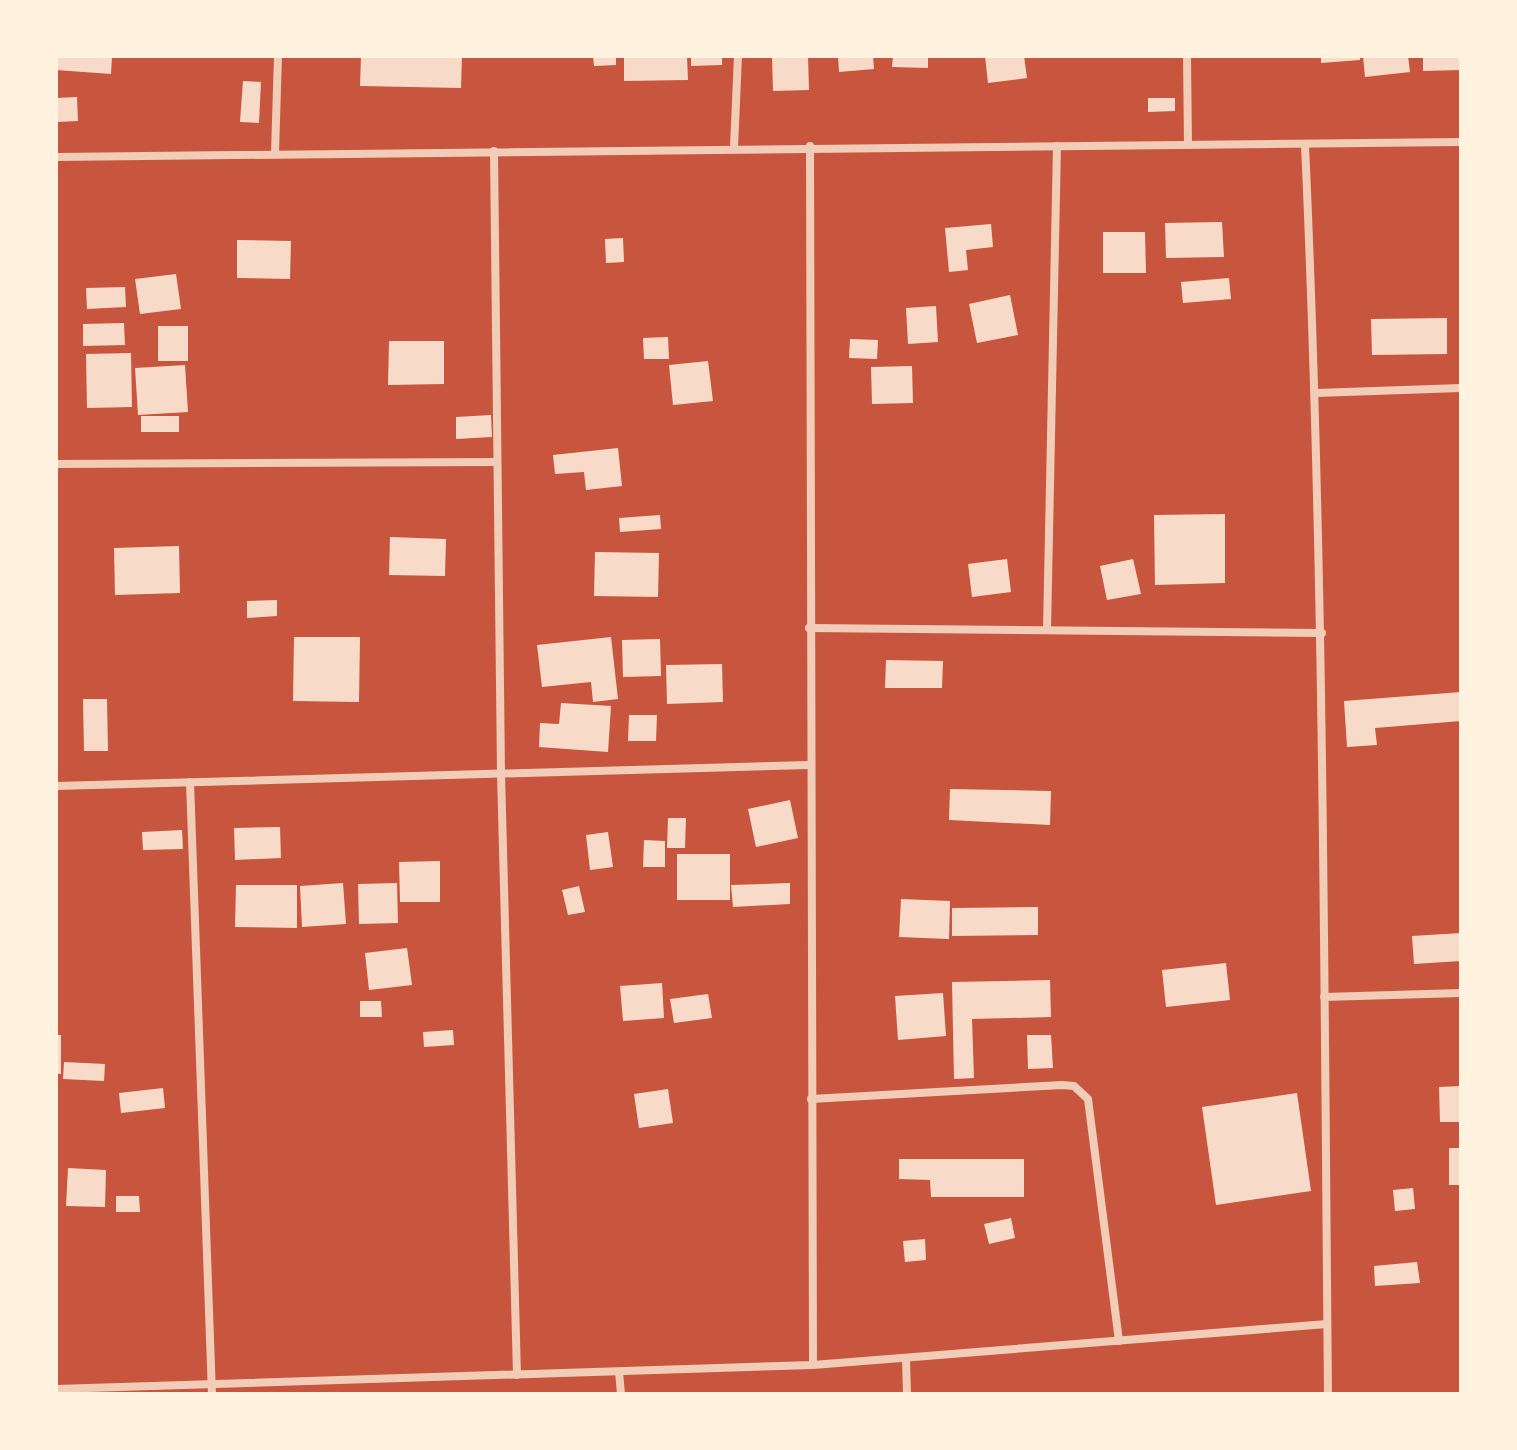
<svg xmlns="http://www.w3.org/2000/svg" width="1517" height="1450" font-family="'Fira Sans',sans-serif">
	<style>
		.building { fill: #f7dbc8 }
		.lines { fill: none; stroke-linecap: round; stroke-linejoin: round }
		.minor { stroke: #f1ccb7; stroke-width: 8 }
	</style>
	<rect width="100%" height="100%" fill="#c8553d"/>
	<g class="building">
		<polygon points="56,56 112,56 111,74 56,70"/>
		<polygon points="361,56 462,56 461,88 360,86"/>
		<polygon points="593,56 616,56 616,65 594,66"/>
		<polygon points="624,56 687,56 688,80 624,81"/>
		<polygon points="691,56 722,56 722,65 691,66"/>
		<polygon points="772,56 808,56 809,90 773,91"/>
		<polygon points="838,56 873,56 874,69 839,72"/>
		<polygon points="893,56 928,56 928,68 892,67"/>
		<polygon points="985,56 1024,56 1027,78 988,83"/>
		<polygon points="1321,56 1360,56 1360,60 1321,63"/>
		<polygon points="1363,56 1408,56 1410,72 1365,77"/>
		<polygon points="1423,56 1461,56 1461,70 1423,71"/>
		<polygon points="243,81 261,82 259,123 240,122"/>
		<polygon points="77,97 78,121 57,122 56,98"/>
		<polygon points="1148,98 1175,98 1175,111 1148,112"/>
		<polygon points="1222,222 1224,257 1166,258 1165,223"/>
		<polygon points="991,224 993,247 966,250 968,270 949,272 945,228"/>
		<polygon points="1103,232 1145,232 1146,273 1103,273"/>
		<polygon points="623,238 624,262 606,263 605,239"/>
		<polygon points="237,240 291,241 290,279 237,278"/>
		<polygon points="176,274 181,309 140,314 135,279"/>
		<polygon points="1229,278 1231,299 1183,303 1181,282"/>
		<polygon points="125,287 126,307 87,309 86,288"/>
		<polygon points="1010,295 1018,335 977,343 969,304"/>
		<polygon points="936,306 938,342 908,344 906,308"/>
		<polygon points="1447,318 1447,354 1372,355 1371,319"/>
		<polygon points="124,323 125,345 83,346 83,324"/>
		<rect x="158" y="326" width="30" height="35"/>
		<polygon points="668,337 669,359 644,359 643,338"/>
		<polygon points="850,339 878,340 877,359 849,358"/>
		<polygon points="389,341 444,341 444,384 388,385"/>
		<polygon points="131,353 132,407 87,408 86,354"/>
		<polygon points="708,361 713,401 673,405 669,365"/>
		<polygon points="185,365 188,412 138,415 135,368"/>
		<polygon points="912,366 913,403 872,404 871,367"/>
		<polygon points="491,415 492,437 456,439 456,417"/>
		<rect x="141" y="416" width="38" height="16"/>
		<polygon points="618,448 622,486 586,490 584,472 555,474 553,455"/>
		<polygon points="1225,514 1225,583 1155,585 1154,515"/>
		<polygon points="660,515 661,529 620,532 619,518"/>
		<polygon points="390,537 446,539 445,576 389,575"/>
		<polygon points="179,546 180,593 115,595 114,548"/>
		<polygon points="595,552 659,553 658,597 594,596"/>
		<polygon points="1007,559 1011,592 972,597 968,564"/>
		<polygon points="1133,559 1141,594 1107,600 1100,566"/>
		<polygon points="277,600 277,616 247,618 247,601"/>
		<polygon points="294,637 360,637 359,702 293,701"/>
		<polygon points="611,637 618,699 593,702 591,682 542,687 537,645"/>
		<polygon points="660,639 661,676 623,677 622,640"/>
		<polygon points="886,660 943,661 942,688 885,688"/>
		<polygon points="722,664 723,702 667,704 666,665"/>
		<polygon points="1461,692 1461,721 1375,728 1377,745 1347,747 1344,701"/>
		<polygon points="83,699 107,699 108,751 84,751"/>
		<polygon points="561,703 611,706 608,752 539,747 540,723 559,724"/>
		<polygon points="629,715 657,715 656,741 628,741"/>
		<polygon points="950,789 1051,791 1050,825 949,820"/>
		<polygon points="790,800 798,838 756,847 748,809"/>
		<polygon points="668,818 686,818 685,848 667,848"/>
		<polygon points="280,827 281,858 235,860 234,828"/>
		<polygon points="182,830 183,849 143,850 142,832"/>
		<polygon points="608,832 613,867 590,870 586,835"/>
		<polygon points="644,840 665,841 665,867 643,867"/>
		<rect x="677" y="854" width="53" height="46"/>
		<polygon points="440,861 440,902 400,902 399,862"/>
		<polygon points="343,883 346,924 302,927 300,886"/>
		<polygon points="397,883 398,923 359,924 358,884"/>
		<polygon points="790,883 790,904 733,907 731,885"/>
		<polygon points="236,885 297,885 297,928 235,927"/>
		<polygon points="579,886 585,912 568,915 562,890"/>
		<polygon points="901,899 950,901 949,939 899,937"/>
		<polygon points="1038,907 1038,935 952,936 952,908"/>
		<polygon points="1461,933 1461,961 1414,964 1412,936"/>
		<polygon points="407,948 412,985 369,990 365,953"/>
		<polygon points="1226,963 1230,1000 1166,1007 1162,970"/>
		<polygon points="1050,980 1051,1017 972,1019 974,1078 954,1079 952,982"/>
		<polygon points="662,983 664,1018 623,1021 620,986"/>
		<polygon points="943,993 946,1036 898,1040 895,996"/>
		<polygon points="708,994 712,1018 674,1023 670,999"/>
		<polygon points="360,1001 381,1001 382,1017 360,1017"/>
		<polygon points="453,1030 454,1045 424,1047 423,1032"/>
		<rect x="56" y="1035" width="5" height="39"/>
		<polygon points="1027,1035 1051,1035 1053,1068 1028,1069"/>
		<polygon points="64,1062 105,1064 104,1081 63,1079"/>
		<polygon points="1461,1086 1461,1122 1440,1122 1439,1087"/>
		<polygon points="163,1088 165,1108 121,1113 119,1093"/>
		<polygon points="668,1089 673,1123 639,1128 634,1094"/>
		<polygon points="1297,1093 1311,1191 1216,1205 1202,1107"/>
		<rect x="1449" y="1148" width="12" height="37"/>
		<polygon points="899,1159 1024,1159 1024,1197 931,1197 930,1180 899,1179"/>
		<polygon points="68,1168 106,1170 105,1207 66,1206"/>
		<polygon points="1413,1188 1415,1209 1395,1211 1393,1190"/>
		<polygon points="116,1196 139,1196 140,1212 116,1212"/>
		<polygon points="1011,1218 1015,1238 989,1244 984,1224"/>
		<polygon points="925,1239 926,1260 905,1262 903,1241"/>
		<polygon points="1417,1262 1420,1283 1375,1286 1374,1266"/>
	</g>
	<g class="lines">
		<g class="minor">
			<polyline points="1187,56 1188,145"/>
			<path d="M 1305,145 C 1324,561 1324,977 1328,1394"/>
			<polyline points="810,146 813,1365"/>
			<polyline points="734,147 738,56"/>
			<polyline points="494,151 501,774 517,1375"/>
			<polyline points="275,153 278,56"/>
			<polyline points="56,157 1461,142"/>
			<polyline points="1316,393 1461,388"/>
			<polyline points="56,464 497,462"/>
			<polyline points="809,628 1322,633"/>
			<polyline points="1047,630 1057,146"/>
			<polyline points="190,782 212,1394"/>
			<polyline points="56,786 809,765"/>
			<polyline points="1324,997 1461,993"/>
			<polyline points="811,1099 1062,1085 1074,1086 1088,1099 1119,1341"/>
			<polyline points="906,1359 907,1394"/>
			<polyline points="619,1372 621,1394"/>
			<polyline points="56,1389 813,1365 1327,1324"/>
		</g>
	</g>
	<rect width="1517" height="1450" fill="none" stroke="#fff3e0" stroke-width="116"/>
</svg>
